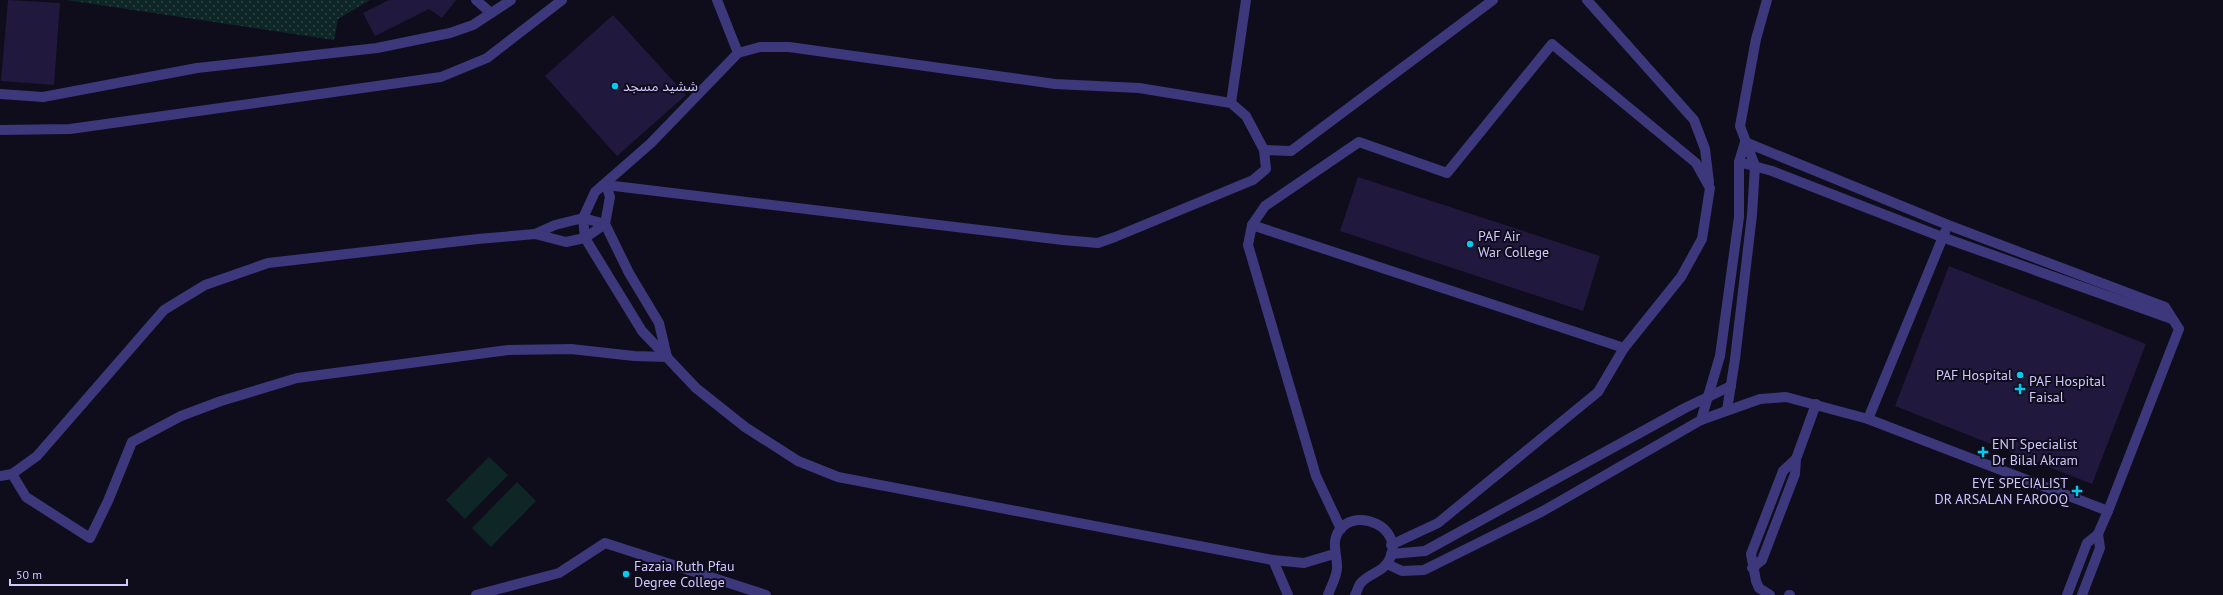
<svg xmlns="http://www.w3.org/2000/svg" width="2223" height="595" font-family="'PT Sans','Noto Sans Arabic',sans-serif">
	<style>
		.grass { fill: url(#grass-dots) }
		.pitch { fill: #0f2626 }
		.building { fill: #21183d }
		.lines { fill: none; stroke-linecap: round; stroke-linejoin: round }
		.minor { stroke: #3d377b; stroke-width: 10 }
		.poi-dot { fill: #03cbef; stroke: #0f0c1c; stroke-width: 1.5 }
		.labels { text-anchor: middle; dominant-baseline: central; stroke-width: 4; stroke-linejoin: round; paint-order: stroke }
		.poi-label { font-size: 14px; fill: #d1c8fe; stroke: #0f0c1c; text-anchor: start }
	</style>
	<defs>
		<pattern id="grass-dots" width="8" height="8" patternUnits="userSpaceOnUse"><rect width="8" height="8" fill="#0f2626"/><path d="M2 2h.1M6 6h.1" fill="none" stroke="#314447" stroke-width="1.8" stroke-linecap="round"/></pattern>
	</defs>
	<rect width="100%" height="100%" fill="#0f0c1c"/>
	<polygon class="grass" points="66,0 370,0 338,19 334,40"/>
	<g class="pitch">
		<polygon points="489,457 508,475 465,519 446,500"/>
		<polygon points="517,482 536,501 491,547 472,528"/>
	</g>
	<g class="building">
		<polygon points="8,0 60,3 54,85 1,81"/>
		<polygon points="389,0 456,0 442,18 429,9 375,36 363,13"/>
		<polygon points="613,15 686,95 617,156 545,76"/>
		<polygon points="1358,177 1600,256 1583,311 1340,231"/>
		<polygon points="1949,266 2146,344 2092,484 1895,406"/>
	</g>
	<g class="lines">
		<g class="minor">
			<polyline points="476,0 491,13"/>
			<polyline points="717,0 738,53"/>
			<polyline points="1587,0 1694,120 1705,149 1709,182"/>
			<polyline points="0,94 43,97 197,68 377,48 450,33 473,25 511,0"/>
			<polyline points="1231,103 1246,0"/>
			<polyline points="0,130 70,129 441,77 487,58 562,0"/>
			<polyline points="1745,142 1948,225 2165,307 2179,329 2108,511 2098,534 2087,543 2067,595"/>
			<polyline points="1264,150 1291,151 1493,0"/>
			<polyline points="1739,162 1772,171 1942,237 2172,319"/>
			<polyline points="606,185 1063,240 1098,243 1115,237 1253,180 1266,169 1264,150 1246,116 1231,103 1139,88 1055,84 789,47 760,47 738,53 651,143 595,192 583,218 585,238 642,331 696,388 745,427 798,461 838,477 1273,560 1304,563 1334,554"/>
			<polyline points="606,185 610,197 605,224 629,273 659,323 667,357"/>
			<polyline points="1252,225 1624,348"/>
			<polyline points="535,234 555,225 583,218 605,224"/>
			<polyline points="1727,410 1735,359 1752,215 1755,166 1740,126 1756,39 1767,0"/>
			<polyline points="1868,419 1945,232"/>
			<polyline points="1701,420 1720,356 1739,217 1739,162 1745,142"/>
			<polyline points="12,474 26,497 90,538 108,501 132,442 181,416 221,401 297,378 508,350 571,349 634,356 667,357"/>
			<polyline points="0,476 12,474 37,456 164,310 205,285 268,263 478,239 535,234 566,242 585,238 605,224"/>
			<polyline points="1341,529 1316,476 1248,245 1252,225 1265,206 1359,142 1447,173 1552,44 1696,163 1710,188 1702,239 1681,277 1624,348 1598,392 1438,523 1391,545"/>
			<polyline points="1391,554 1425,551 1685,408 1731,386"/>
			<polyline points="1273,560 1288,595"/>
			<polyline points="1387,564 1402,571 1424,570 1543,511 1701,420 1760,399 1786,397 1868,419 2108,511"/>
			<polyline points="1752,568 1762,560 1795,474 1796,459 1816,404"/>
			<polyline points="476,595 559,573 605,543 766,595"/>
			<path d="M 1328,595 C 1331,586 1338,575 1337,566 C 1337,552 1330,541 1341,528 C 1360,508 1401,528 1391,556 C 1384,574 1369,572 1360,584 C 1358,587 1357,592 1355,595"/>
			<polyline points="1770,595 1759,588 1756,581 1751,554 1783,471 1796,459"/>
			<polyline points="1789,595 1790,595"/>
			<polyline points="2082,595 2100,548 2098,534"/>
		</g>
	</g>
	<g class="poi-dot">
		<circle cx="615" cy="86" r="4"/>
		<circle cx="1470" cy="244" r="4"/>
		<circle cx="2020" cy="375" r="4"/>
		<path d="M2018 383h4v4h4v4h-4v4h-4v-4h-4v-4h4z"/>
		<path d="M1981 446h4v4h4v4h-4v4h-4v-4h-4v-4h4z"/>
		<path d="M2075 485h4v4h4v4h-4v4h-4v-4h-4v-4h4z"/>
		<circle cx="626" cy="574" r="4"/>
	</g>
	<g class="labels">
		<g class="poi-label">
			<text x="623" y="86">ششید مسجد</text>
			<text x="1478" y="236">PAF Air<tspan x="1478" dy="16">War College</tspan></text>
			<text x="2012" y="375" text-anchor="end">PAF Hospital</text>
			<text x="2029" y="381">PAF Hospital<tspan x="2029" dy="16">Faisal</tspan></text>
			<text x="1992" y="444">ENT Specialist<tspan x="1992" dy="16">Dr Bilal Akram</tspan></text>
			<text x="2068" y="483" text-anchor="end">EYE SPECIALIST<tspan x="2068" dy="16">DR ARSALAN FAROOQ</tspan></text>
			<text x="634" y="566">Fazaia Ruth Pfau<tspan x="634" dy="16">Degree College</tspan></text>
		</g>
	</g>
	<path d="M10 579v6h117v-6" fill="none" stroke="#d1c8fe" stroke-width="2"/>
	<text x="16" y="579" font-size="12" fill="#d1c8fe" stroke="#0f0c1c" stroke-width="3" paint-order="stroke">50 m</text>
</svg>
